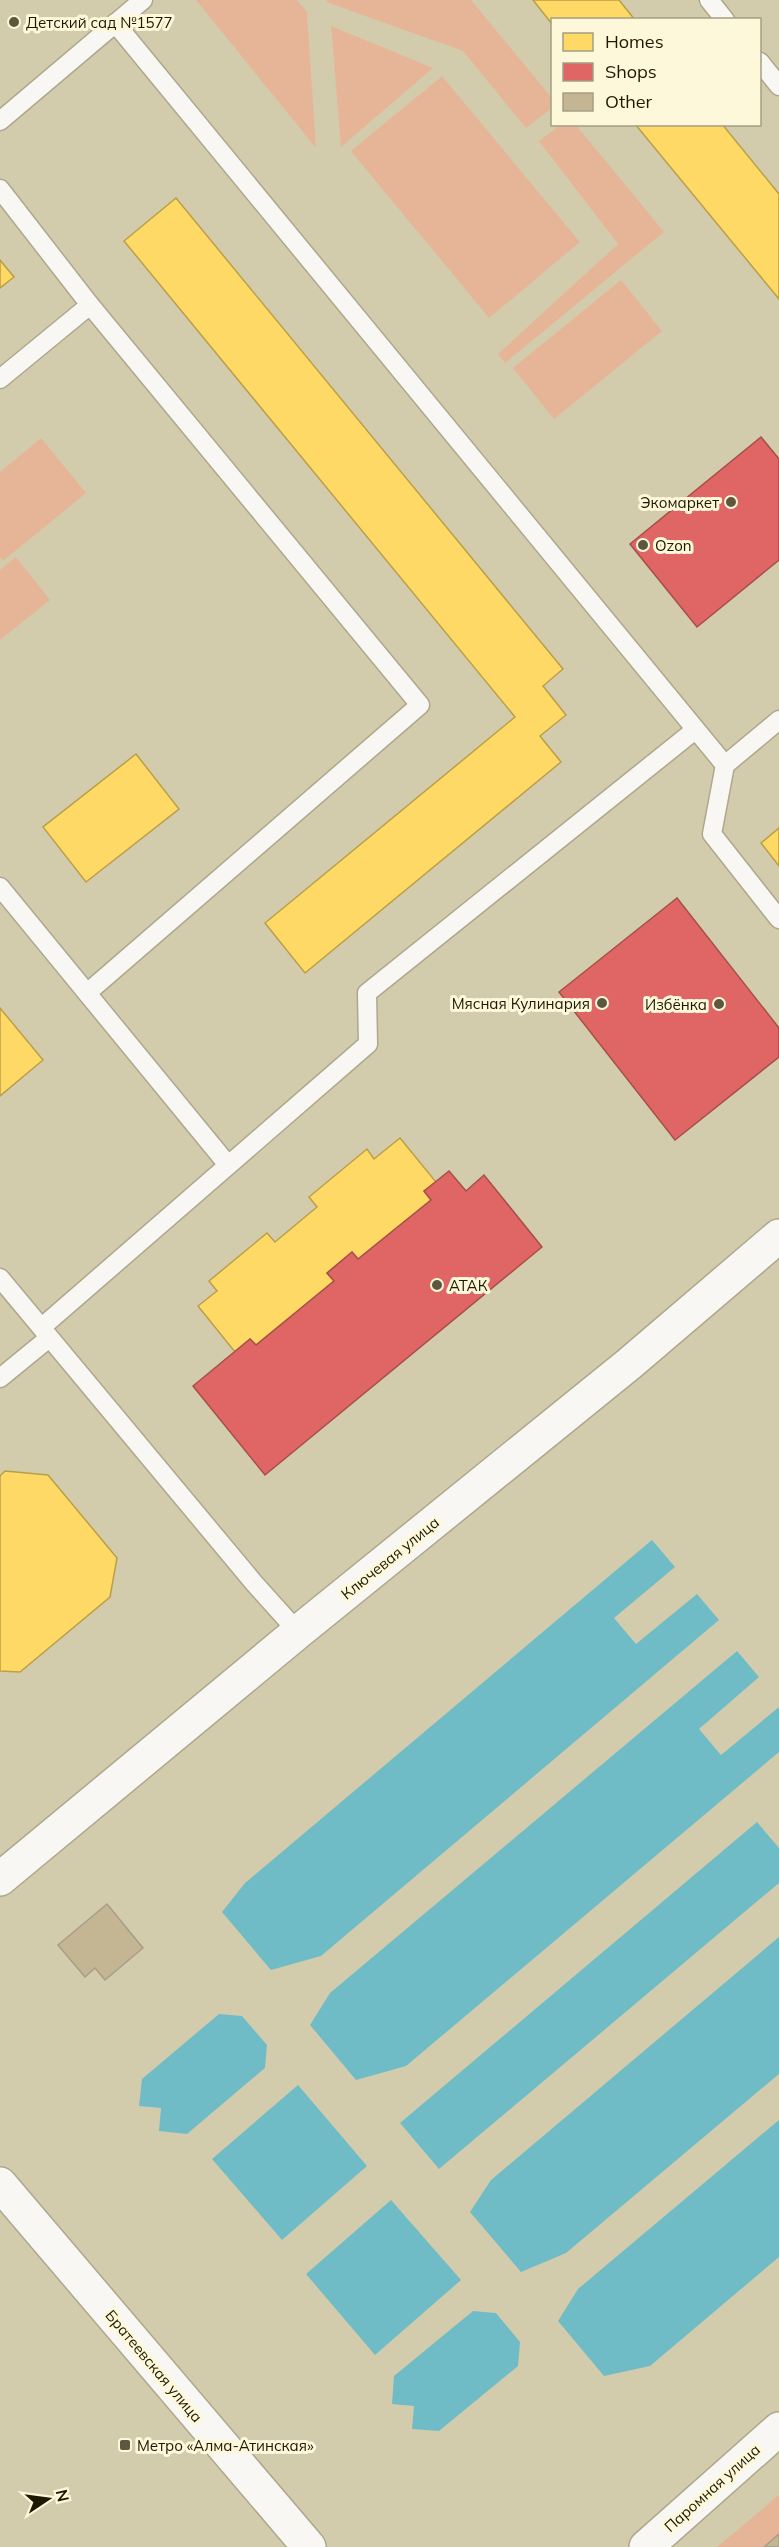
<svg xmlns="http://www.w3.org/2000/svg" width="779" height="2547" font-family="Mulish,sans-serif">
	<style>
		.green { fill: #e6b598 }
		.water { fill: #6fbcc7 }
		.homes { fill: #ffd966; stroke: #bb9f48; stroke-width: 1.5 }
		.shops { fill: #e06666; stroke: #a64f48; stroke-width: 1.5 }
		.building { fill: #c4b593; stroke: #a89e87; stroke-width: 1.5 }
		.lines { fill: none; stroke-linecap: round; stroke-linejoin: round }
		.lane-casing { stroke: #ada78e; stroke-width: 21 }
		.street-casing { stroke: #ada78e; stroke-width: 36 }
		.secondary-casing { stroke: #ada78e; stroke-width: 36 }
		.lane { stroke: #f8f7f3; stroke-width: 18 }
		.street { stroke: #f8f7f3; stroke-width: 33 }
		.secondary { stroke: #f8f7f3; stroke-width: 33 }
		.poi-dot { fill: #5d573d; stroke: #fef8da; stroke-width: 2 }
		.labels { text-anchor: middle; dominant-baseline: central; stroke-width: 6; stroke-linejoin: round; paint-order: stroke }
		.poi-label { font-size: 15px; fill: #1d1802; stroke: #fef8da; text-anchor: start }
		.street-label { font-size: 15px; fill: #1d1802; stroke: #fef8da }
	</style>
	<rect width="100%" height="100%" fill="#d3ccac"/>
	<g class="green">
		<polygon points="196,0 297,0 307,12 316,148"/>
		<polygon points="326,0 471,0 552,98 552,108 526,128 463,51 329,3"/>
		<polygon points="331,26 433,68 341,147"/>
		<polygon points="442,76 580,242 489,318 351,151"/>
		<polygon points="560,125 576,125 664,232 505,363 498,354 618,244 539,141"/>
		<polygon points="621,280 662,331 554,419 513,368"/>
		<polygon points="41,438 86,493 3,561 0,557 0,472"/>
		<polygon points="16,557 50,600 0,640 0,570"/>
		<polygon points="779,2495 779,2534 764,2547 717,2547"/>
	</g>
	<g class="water">
		<polygon points="652,1540 675,1567 614,1618 636,1644 697,1594 719,1620 321,1956 271,1970 222,1912 245,1883"/>
		<polygon points="737,1651 759,1677 699,1729 721,1755 779,1707 779,1752 406,2066 356,2080 310,2025 330,1993"/>
		<polygon points="757,1822 779,1848 779,1883 439,2169 400,2123"/>
		<polygon points="779,1937 779,2074 566,2253 521,2272 470,2212 491,2180"/>
		<polygon points="219,2014 242,2016 267,2045 265,2068 187,2134 159,2131 161,2108 139,2106 142,2079"/>
		<polygon points="298,2085 367,2166 282,2240 212,2159"/>
		<polygon points="779,2120 779,2257 650,2366 604,2376 558,2321 578,2289"/>
		<polygon points="391,2200 461,2280 375,2355 306,2274"/>
		<polygon points="473,2311 496,2313 520,2342 518,2366 439,2431 412,2429 414,2406 392,2404 394,2376"/>
	</g>
	<g class="homes">
		<polygon points="533,0 619,0 635,20 552,20 552,24"/>
		<polygon points="635,124 722,124 779,194 779,299"/>
		<polygon points="176,198 563,669 543,686 566,715 540,736 561,762 305,973 265,923 515,717 124,241"/>
		<polygon points="0,260 14,277 0,288"/>
		<polygon points="136,754 179,809 86,882 43,827"/>
		<polygon points="779,828 779,866 761,843"/>
		<polygon points="0,1008 43,1060 0,1096"/>
		<polygon points="400,1138 436,1182 424,1191 431,1200 358,1259 352,1252 327,1273 334,1281 256,1345 250,1339 235,1352 198,1306 217,1291 209,1281 267,1233 275,1242 317,1207 309,1197 367,1149 374,1159"/>
		<polygon points="5,1471 48,1475 117,1558 110,1597 20,1672 0,1671 0,1476"/>
	</g>
	<g class="shops">
		<polygon points="761,437 779,459 779,560 697,627 630,544"/>
		<polygon points="677,898 779,1028 779,1057 675,1140 559,992"/>
		<polygon points="449,1171 466,1191 484,1175 542,1247 265,1475 193,1386 250,1339 256,1345 334,1281 327,1273 352,1252 358,1259 431,1200 424,1191"/>
	</g>
	<g class="building">
		<polygon points="107,1904 143,1948 105,1980 95,1968 85,1977 58,1945"/>
		<polygon points="779,2534 779,2547 764,2547"/>
	</g>
	<g class="lines">
		<defs>
			<g id="lane">
				<polyline points="709,0 725,20"/>
				<polyline points="115,23 725,765"/>
				<polyline points="760,62 779,86"/>
				<polyline points="0,121 143,0"/>
				<polyline points="0,189 90,305 0,379"/>
				<polyline points="779,720 725,765 712,834 779,919"/>
				<polyline points="0,887 228,1165"/>
				<polyline points="87,993 420,705 90,305"/>
				<polyline points="0,1278 254,1583 298,1632"/>
				<polyline points="42,1327 368,1044 367,993 695,730"/>
				<polyline points="0,1378 49,1338"/>
			</g>
			<polyline id="street" points="0,1879 298,1632 629,1364 779,1236"/>
			<g id="secondary">
				<polyline points="0,2184 309,2547"/>
				<polyline points="646,2547 779,2429"/>
			</g>
		</defs>
		<use href="#lane" class="lane-casing"/>
		<use href="#street" class="street-casing"/>
		<use href="#secondary" class="secondary-casing"/>
		<use href="#lane" class="lane"/>
		<use href="#street" class="street"/>
		<use href="#secondary" class="secondary"/>
	</g>
	<g class="poi-dot">
		<circle cx="14" cy="22" r="6"/>
		<circle cx="731" cy="502" r="6"/>
		<circle cx="643" cy="545" r="6"/>
		<circle cx="602" cy="1003" r="6"/>
		<circle cx="719" cy="1004" r="6"/>
		<circle cx="437" cy="1285" r="6"/>
		<rect x="119" y="2439" width="12" height="12" rx="3"/>
	</g>
	<g class="labels">
		<g class="poi-label">
			<text x="26" y="22">Детский сад №1577</text>
			<text x="719" y="502" text-anchor="end">Экомаркет</text>
			<text x="655" y="545">Ozon</text>
			<text x="590" y="1003" text-anchor="end">Мясная Кулинария</text>
			<text x="707" y="1004" text-anchor="end">Избёнка</text>
			<text x="449" y="1285">АТАК</text>
			<text x="137" y="2445">Метро «Алма-Атинская»</text>
		</g>
		<g class="street-label">
			<text transform="translate(390 1558) rotate(-39)">Ключевая улица</text>
			<text transform="translate(154 2366) rotate(50)">Братеевская улица</text>
			<text transform="translate(712 2488) rotate(-42)">Паромная улица</text>
		</g>
	</g>
	<rect x="551" y="18" width="210" height="108" fill="#fef8da" stroke="#a49e84" stroke-width="1.5"/>
	<rect x="563" y="33" width="30" height="18" fill="#ffd966" stroke="#a49e84" stroke-width="1.5"/>
	<text x="605" y="48" font-size="18" fill="#1d1802">Homes</text>
	<rect x="563" y="63" width="30" height="18" fill="#e06666" stroke="#a49e84" stroke-width="1.5"/>
	<text x="605" y="78" font-size="18" fill="#1d1802">Shops</text>
	<rect x="563" y="93" width="30" height="18" fill="#c4b593" stroke="#a49e84" stroke-width="1.5"/>
	<text x="605" y="108" font-size="18" fill="#1d1802">Other</text>
	<g transform="translate(48 2499) rotate(77)" stroke="#fef8da" stroke-width="4.5" paint-order="stroke">
	<path d="M0-4.5L10 22L0 15L-10 22Z" fill="#1d1802"/>
	<text y="-9" font-size="16" font-weight="bold" text-anchor="middle" fill="#1d1802">N</text>
	</g>
</svg>
